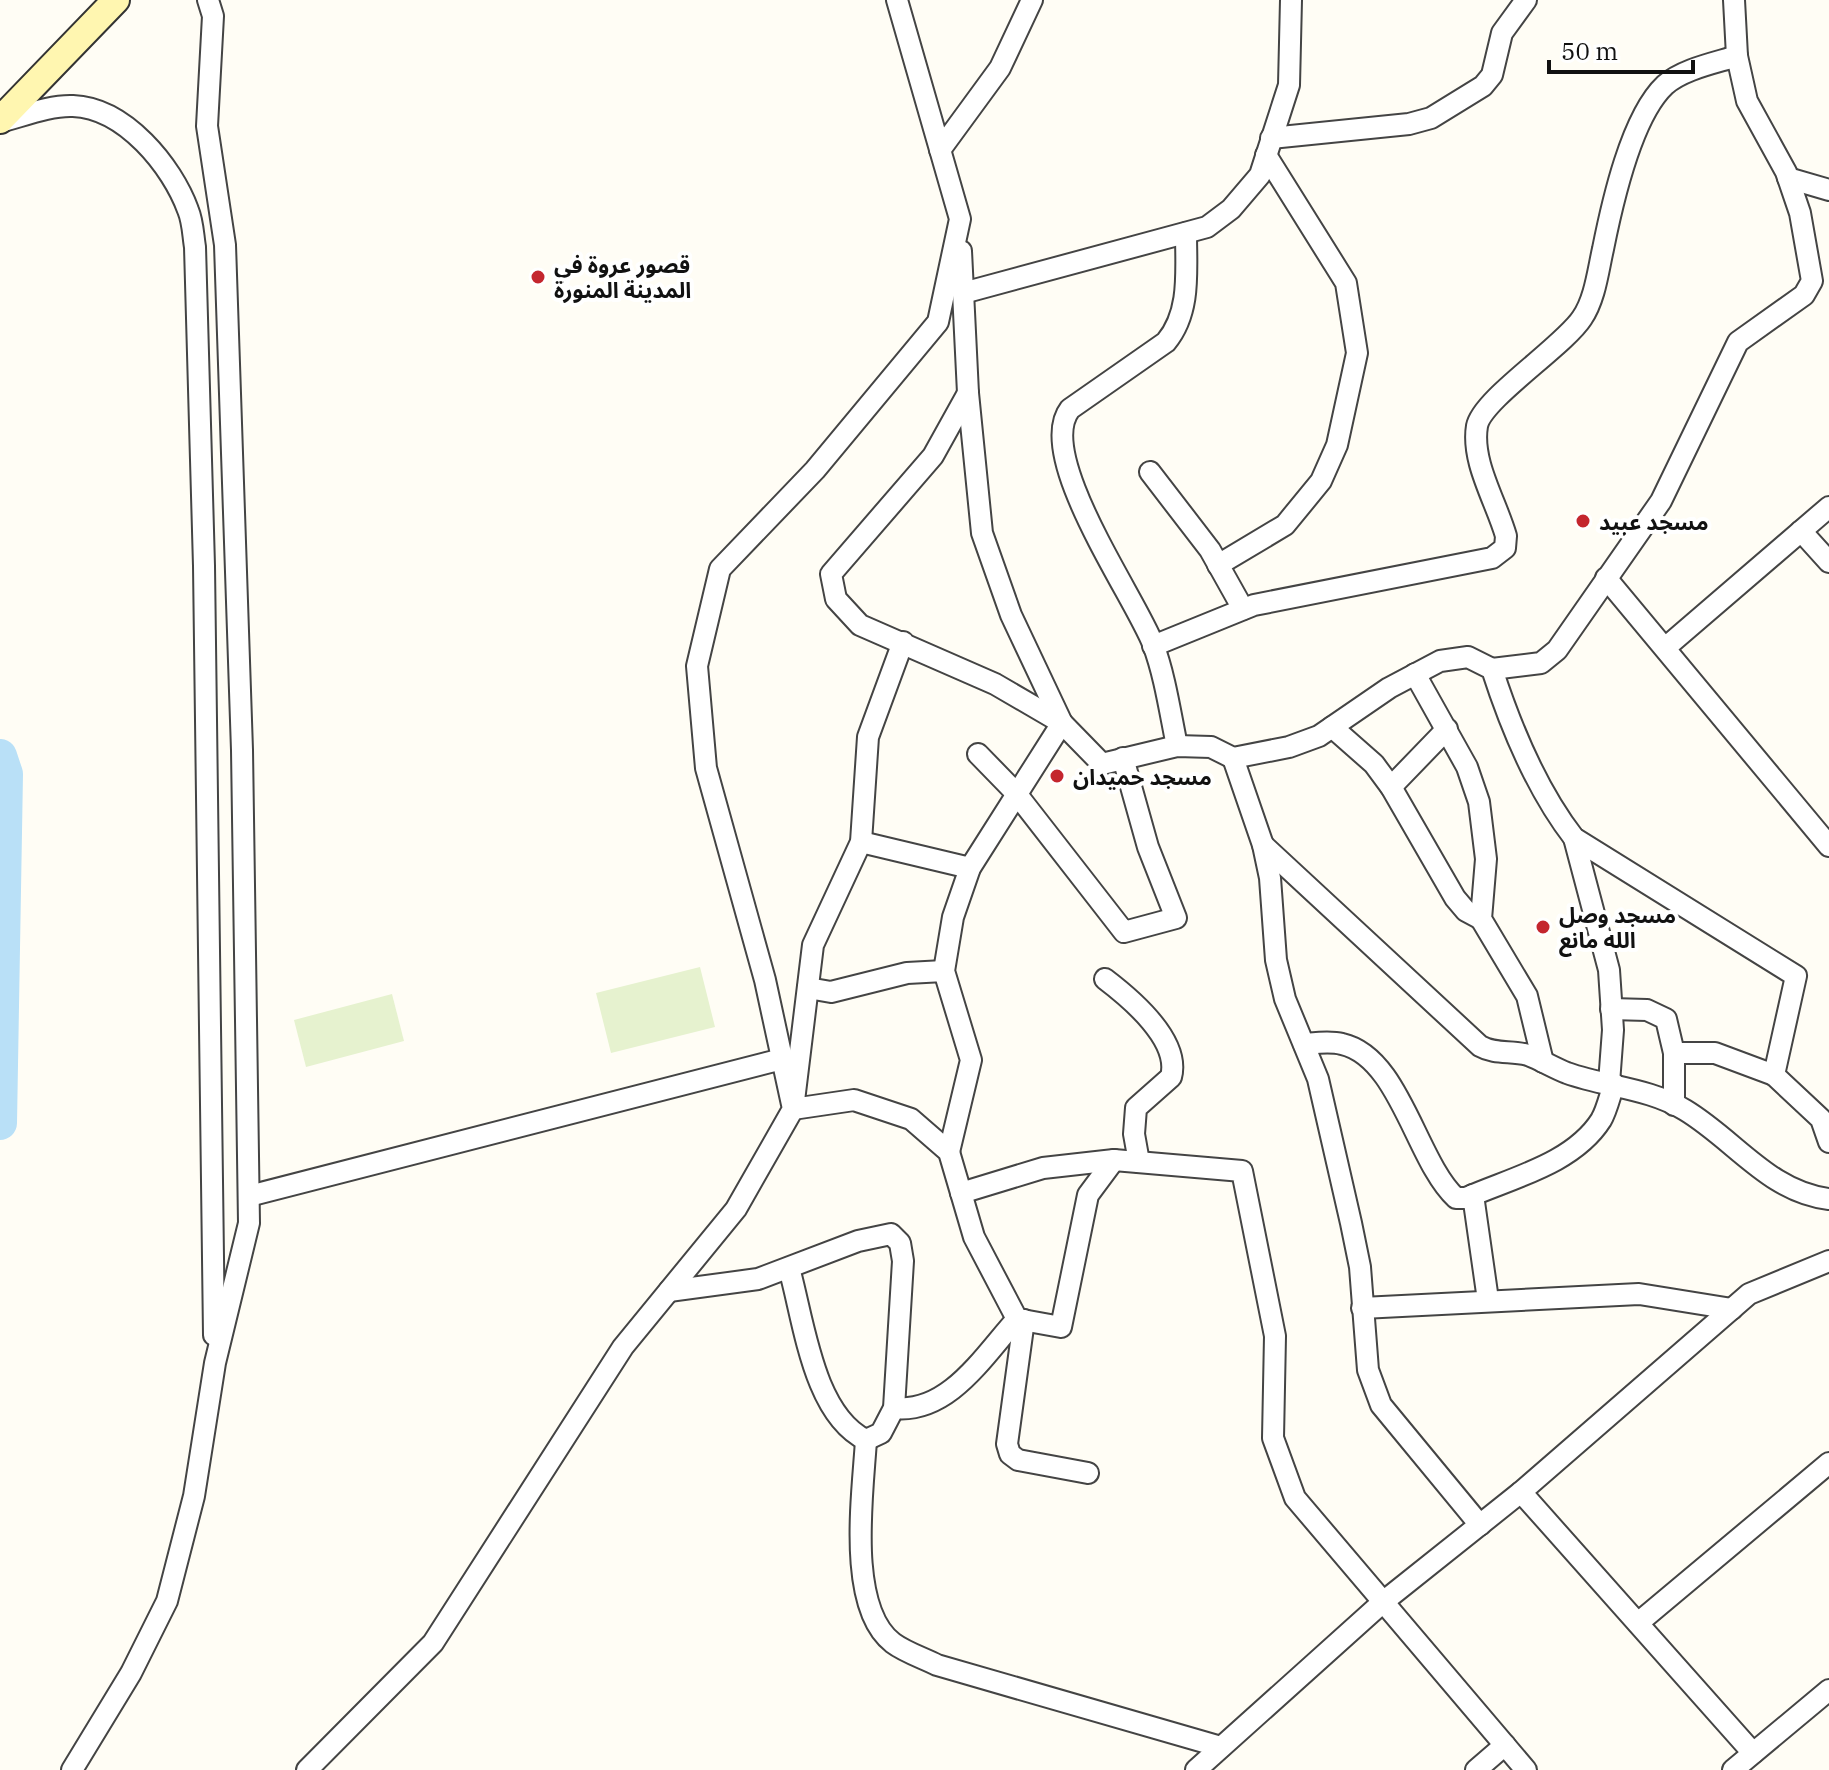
<svg xmlns="http://www.w3.org/2000/svg" width="1829" height="1770" font-family="'IBM Plex Serif','Noto Sans Arabic',serif">
	<style>
		.pitch { fill: #e6f2cf }
		.lines { fill: none; stroke-linecap: round; stroke-linejoin: round }
		.river { stroke: #b9e0f7; stroke-width: 34 }
		.street-casing { stroke: #444; stroke-width: 24 }
		.secondary-casing { stroke: #333; stroke-width: 30 }
		.street { stroke: #fff; stroke-width: 20 }
		.secondary { stroke: #fff6b0; stroke-width: 26 }
		.poi-dot { fill: #c4262e; stroke: #fff; stroke-width: 3 }
		.labels { text-anchor: middle; dominant-baseline: central; stroke-width: 8; stroke-linejoin: round; paint-order: stroke }
		.poi-label { font-size: 22px; font-weight: bold; fill: #111; stroke: #fff; text-anchor: start }
	</style>
	<rect width="100%" height="100%" fill="#fffdf5"/>
	<g class="pitch">
		<polygon points="700,967 715,1027 611,1053 596,993"/>
		<polygon points="392,994 404,1041 306,1067 294,1020"/>
	</g>
	<g class="lines">
		<polyline class="river" points="0,756 6,774 0,1123"/>
		<defs>
			<g id="street">
				<path d="M 0,122 C 23,116 50,105 73,106 C 125,108 172,166 188,210 C 193,222 193,235 195,247 L 204,566 L 214,1335"/>
				<polyline points="1271,138 1409,124 1431,118 1483,86 1492,75 1502,33 1526,0"/>
				<polyline points="940,150 1000,68 1032,0"/>
				<polyline points="1788,178 1829,190"/>
				<polyline points="963,293 1207,227 1231,209 1260,175 1289,85 1291,0"/>
				<path d="M 968,393 L 933,456 L 831,574 L 836,599 L 860,625 L 995,684 L 1062,723 L 1102,764 L 1177,746 L 1211,747 L 1233,758 L 1289,747 L 1319,736 L 1389,688 L 1440,661 L 1468,657 L 1492,669 C 1511,728 1536,789 1574,838 L 1796,976 L 1774,1075 L 1821,1119 L 1829,1142"/>
				<polyline points="1150,472 1210,550 1243,609"/>
				<polyline points="1801,531 1829,562"/>
				<polyline points="1218,565 1285,525 1321,481 1337,445 1357,353 1346,283 1266,155"/>
				<polyline points="1606,578 1829,846"/>
				<polyline points="903,642 868,737 861,842 813,945 793,1109 854,1100 911,1119 949,1152 974,1237 1017,1319 1061,1327 1088,1195 1114,1160"/>
				<path d="M 1153,646 L 1254,605 L 1492,558 L 1505,548 L 1506,536 C 1496,501 1471,462 1477,426 C 1482,399 1564,346 1582,318 C 1595,299 1598,271 1603,249 C 1612,204 1631,117 1665,85 C 1683,69 1715,63 1737,56"/>
				<polyline points="1665,648 1829,507"/>
				<polyline points="1492,669 1541,663 1557,650 1661,501 1738,342 1804,295 1812,281 1800,213 1786,172 1747,101 1737,56 1734,0"/>
				<polyline points="1415,674 1467,767 1479,802 1486,859 1481,919 1527,996 1543,1062"/>
				<polyline points="1332,727 1374,764 1391,787 1455,898 1466,911 1481,919"/>
				<path d="M 1177,746 C 1170,712 1165,676 1153,644 C 1135,597 1034,455 1070,409 L 1166,342 C 1191,312 1186,271 1186,233"/>
				<polyline points="978,754 1015,792 1124,932 1176,918 1148,847 1123,758"/>
				<polyline points="1233,758 1263,845 1270,878 1276,960 1285,999 1318,1079 1351,1223 1360,1267 1368,1370 1381,1405 1480,1525"/>
				<polyline points="1391,787 1447,729"/>
				<polyline points="1574,838 1609,970 1613,1030 1609,1083"/>
				<polyline points="861,842 970,868"/>
				<path d="M 1263,845 L 1480,1046 C 1496,1055 1511,1050 1528,1055 C 1541,1060 1554,1068 1567,1073 C 1606,1087 1649,1088 1685,1110 C 1735,1140 1769,1192 1829,1199"/>
				<path d="M 1105,979 C 1130,998 1181,1040 1171,1077 L 1136,1108 L 1134,1134 L 1139,1162"/>
				<polyline points="808,988 831,992 907,973 944,971"/>
				<polyline points="1611,1009 1647,1010 1666,1019 1674,1053 1674,1105"/>
				<path d="M 1304,1044 C 1317,1043 1330,1041 1342,1044 C 1400,1057 1416,1161 1456,1198 L 1466,1198 C 1511,1178 1573,1164 1601,1120 C 1607,1110 1610,1095 1614,1084"/>
				<polyline points="1674,1053 1715,1053 1774,1075"/>
				<polyline points="949,1152 971,1060 944,971 953,917 970,868 1062,723 1011,615 982,533 968,393 961,251"/>
				<polyline points="961,1193 1043,1168 1114,1160 1242,1171 1275,1336 1273,1438 1295,1498 1526,1770"/>
				<polyline points="1473,1195 1488,1300"/>
				<polyline points="249,1196 782,1059"/>
				<path d="M 789,1268 C 804,1321 813,1414 866,1440"/>
				<polyline points="669,1291 758,1279 858,1241 891,1234 900,1243 903,1261 894,1408 881,1433 866,1440"/>
				<polyline points="1362,1308 1639,1294 1732,1309"/>
				<polyline points="1024,1320 1007,1444 1010,1454 1018,1460 1088,1473"/>
				<path d="M 894,1408 C 949,1414 984,1355 1017,1319"/>
				<path d="M 866,1440 C 863,1492 846,1607 893,1643 C 905,1652 923,1658 937,1665 L 1221,1747"/>
				<polyline points="1638,1623 1829,1463"/>
				<polyline points="1753,1753 1521,1492 1749,1294 1829,1261"/>
				<polyline points="72,1770 131,1673 167,1601 194,1496 215,1363 249,1223 242,750 225,245 207,126 213,16 208,0"/>
				<polyline points="307,1770 433,1643 623,1347 736,1209 793,1109 765,980 706,768 697,666 720,569 815,470 938,322 960,219 897,0"/>
				<polyline points="1196,1770 1383,1602 1521,1492"/>
				<polyline points="1476,1770 1505,1745"/>
				<polyline points="1733,1770 1829,1690"/>
			</g>
			<polyline id="secondary" points="0,120 116,0"/>
		</defs>
		<use href="#street" class="street-casing"/>
		<use href="#secondary" class="secondary-casing"/>
		<use href="#street" class="street"/>
		<use href="#secondary" class="secondary"/>
	</g>
	<g class="poi-dot">
		<circle cx="538" cy="277" r="8"/>
		<circle cx="1583" cy="521" r="8"/>
		<circle cx="1057" cy="776" r="8"/>
		<circle cx="1543" cy="927" r="8"/>
	</g>
	<g class="labels">
		<g class="poi-label">
			<text x="554" y="264">قصور عروة في<tspan x="554" dy="25">المدينة المنورة</tspan></text>
			<text x="1599" y="521">مسجد عبيد</text>
			<text x="1073" y="776">مسجد حميدان</text>
			<text x="1559" y="914">مسجد وصل<tspan x="1559" dy="25">الله مانع</tspan></text>
		</g>
	</g>
	<path d="M1549 60v12h144v-12" fill="none" stroke="#111111" stroke-width="4"/>
	<text x="1561" y="60" font-size="24" fill="#111111" stroke="#ffffff" stroke-width="6" paint-order="stroke">50 m</text>
</svg>
